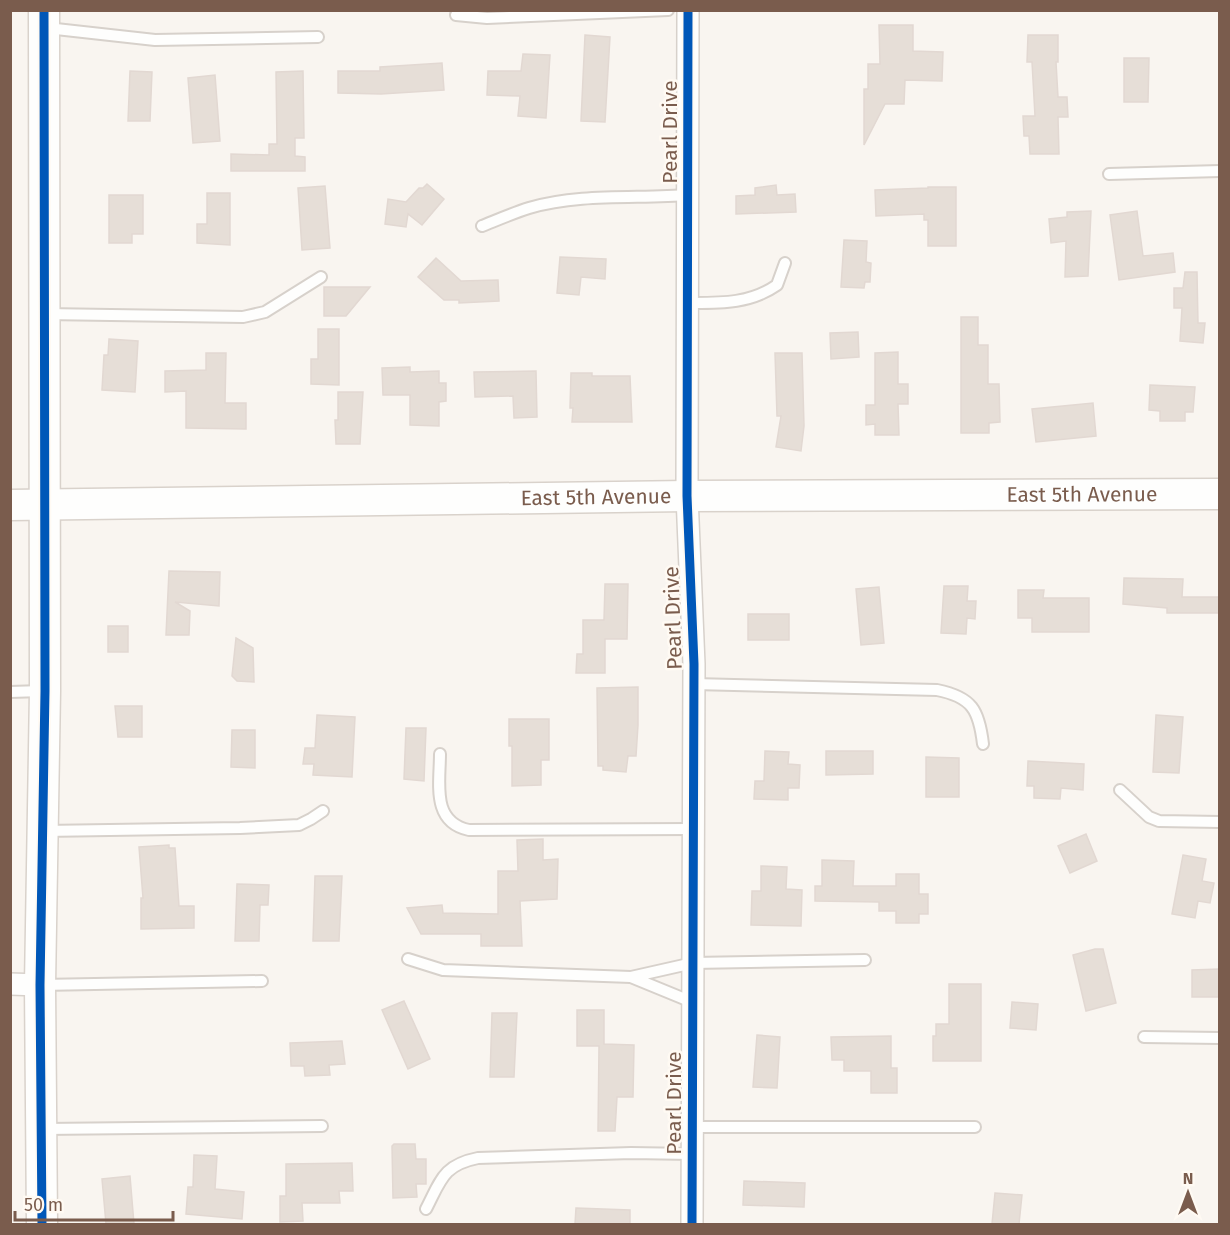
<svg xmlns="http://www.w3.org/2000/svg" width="1230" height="1235" font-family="'Fira Sans',sans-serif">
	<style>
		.building { fill: #e6ded7; stroke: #e2d8d2; stroke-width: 1.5 }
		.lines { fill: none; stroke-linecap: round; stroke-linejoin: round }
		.lane-casing { stroke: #d7d1cb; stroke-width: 14 }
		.street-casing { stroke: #d7d1cb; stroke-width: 24 }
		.secondary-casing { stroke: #d9d2cb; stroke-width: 33 }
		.lane { stroke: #fefefd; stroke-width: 10 }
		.street { stroke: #fefefd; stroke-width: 21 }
		.secondary { stroke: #fefefd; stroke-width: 30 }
		.cycleway-casing { stroke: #fffaf3; stroke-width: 13 }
		.cycleway { stroke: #0057b8; stroke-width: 9 }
		.labels { text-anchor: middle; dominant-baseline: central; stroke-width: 5; stroke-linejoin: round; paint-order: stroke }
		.street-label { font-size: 21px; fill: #7a5c4d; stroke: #fffaf3 }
	</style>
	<rect width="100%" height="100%" fill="#f9f5f0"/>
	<g class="building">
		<polygon points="879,25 913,25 913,51 943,52 942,81 905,80 904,104 885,104 864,145 864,89 868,89 868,64 880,64"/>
		<polygon points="585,35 610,37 605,122 581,121"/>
		<polygon points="1028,35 1058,35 1058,62 1056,62 1058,97 1067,97 1068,117 1058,117 1059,154 1030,154 1029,136 1024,136 1023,116 1035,116 1032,62 1027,62"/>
		<polygon points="523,54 550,55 546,118 518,116 520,96 487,95 488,71 521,71"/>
		<polygon points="1124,58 1149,58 1148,102 1124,102"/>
		<polygon points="442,63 444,90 381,94 338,93 338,71 380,71 380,67"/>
		<polygon points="130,71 152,72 150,121 128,121"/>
		<polygon points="303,71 304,138 295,138 295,156 305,157 305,171 231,171 231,154 269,155 269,144 277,144 276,72"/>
		<polygon points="215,75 220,141 193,143 188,78"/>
		<polygon points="427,184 444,199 422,225 408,214 406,227 385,224 388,199 406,202 419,188 423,188"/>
		<polygon points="776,185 777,195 795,194 796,212 736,214 736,196 755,195 755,188"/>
		<polygon points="325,186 330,248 302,250 298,188"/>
		<polygon points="928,187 956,187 956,246 928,246 928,220 924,220 924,214 876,216 875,190 928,188"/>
		<polygon points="207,193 230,193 230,245 197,243 197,224 207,224"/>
		<polygon points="109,195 143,195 143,234 132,234 132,243 109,243"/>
		<polygon points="1091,211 1088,276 1065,277 1066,241 1051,243 1049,219 1067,217 1067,212"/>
		<polygon points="1137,211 1143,256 1173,253 1175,272 1119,280 1110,215"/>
		<polygon points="844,240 867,241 866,262 871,263 870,282 865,282 864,288 841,287"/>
		<polygon points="560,257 606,259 605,279 581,277 579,295 557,293"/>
		<polygon points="436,258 461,281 498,280 499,301 459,303 459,300 444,300 418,277"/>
		<polygon points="1185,272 1197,272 1198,323 1205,323 1203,343 1180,341 1182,308 1174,308 1174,288 1183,288"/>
		<polygon points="324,287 370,287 346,316 324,316"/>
		<polygon points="961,317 978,317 978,345 988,345 988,384 999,384 1000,422 989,423 989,433 961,433"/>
		<polygon points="318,329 339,329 339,385 311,384 311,359 318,359"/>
		<polygon points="858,332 859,357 831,359 830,333"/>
		<polygon points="109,339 138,341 135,392 102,390 104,355 108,355"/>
		<polygon points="898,352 898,384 908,384 908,404 898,404 899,435 875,435 875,424 866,425 866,405 875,405 875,353"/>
		<polygon points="206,353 226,353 225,403 246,403 246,429 186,428 186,391 165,392 165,371 206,370"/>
		<polygon points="775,353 802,353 804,426 801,451 776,447 781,416 777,416"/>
		<polygon points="410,367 410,372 439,371 439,383 446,383 446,401 439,402 439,426 410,425 410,395 383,395 382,368"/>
		<polygon points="536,371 537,417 514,418 513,396 475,397 474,372"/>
		<polygon points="571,373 592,373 592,376 630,376 632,422 572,422 573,408 570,408"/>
		<polygon points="1150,385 1195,387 1193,412 1185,412 1185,421 1160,421 1160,411 1149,410"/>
		<polygon points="338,392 363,392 360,444 336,444 335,420 338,420"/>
		<polygon points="1093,403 1096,436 1036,442 1032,409"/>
		<polygon points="169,571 220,572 219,606 175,602 190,611 189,635 166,635"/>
		<polygon points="1124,578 1183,579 1182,597 1220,597 1220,613 1167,613 1167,608 1123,604"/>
		<polygon points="605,584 628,584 627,639 605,639 605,673 576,673 577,654 583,654 583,620 604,620"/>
		<polygon points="944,586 968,586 967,601 976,601 975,619 967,618 966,634 941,633"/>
		<polygon points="879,587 884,643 861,645 856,589"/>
		<polygon points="1018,590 1044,590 1043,598 1089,598 1089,632 1032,632 1032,618 1018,618"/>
		<rect x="748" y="614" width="41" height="26"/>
		<rect x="108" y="626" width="20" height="26"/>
		<polygon points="236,638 253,648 254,682 237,681 232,676"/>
		<polygon points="638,687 638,725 636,756 628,756 626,772 603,770 603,766 598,766 597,688"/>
		<polygon points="115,706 142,706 142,737 118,737"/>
		<polygon points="317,715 355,717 352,777 313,775 314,764 303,764 305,748 315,748"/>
		<polygon points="1156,715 1183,717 1179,773 1153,772"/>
		<polygon points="509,719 549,719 549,760 541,760 541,785 512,786 512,746 509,746"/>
		<polygon points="406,728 426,728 424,781 404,779"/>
		<polygon points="232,730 255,730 255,768 231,767"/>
		<polygon points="765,751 789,752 788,764 800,765 799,788 788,788 788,800 754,799 755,781 764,781"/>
		<polygon points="826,751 873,751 873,774 826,775"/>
		<polygon points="926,757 959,758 959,797 926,797"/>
		<polygon points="1028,761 1084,764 1083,790 1061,788 1060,799 1034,798 1034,786 1027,786"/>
		<polygon points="1086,834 1097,861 1070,873 1058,846"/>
		<polygon points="543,839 543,860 558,859 557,899 520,901 522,946 481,946 481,934 421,934 407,908 442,905 443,913 498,914 498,871 518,871 517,840"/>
		<polygon points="169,845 169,848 175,848 179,906 194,906 194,928 141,929 141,898 143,898 139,847"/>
		<polygon points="1183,855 1206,859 1202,881 1214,883 1210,903 1198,901 1195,918 1172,914"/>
		<polygon points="822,860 854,861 853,886 896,886 896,874 919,874 919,894 928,894 928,914 919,914 919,923 896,923 896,911 879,911 879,902 815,901 815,886 822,886"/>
		<polygon points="761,866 787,867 786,889 802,890 801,926 751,925 752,891 761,891"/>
		<polygon points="315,876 342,876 339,941 313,941"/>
		<polygon points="237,884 269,885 268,905 260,905 259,941 235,941"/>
		<polygon points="1095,949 1103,949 1116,1003 1086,1011 1073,955"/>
		<polygon points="1219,969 1219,997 1192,997 1192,970"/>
		<polygon points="949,984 981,984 981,1061 933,1061 933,1036 936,1036 936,1024 949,1024"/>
		<polygon points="404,1001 430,1059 408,1069 382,1010"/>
		<polygon points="1012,1002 1038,1004 1036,1030 1010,1028"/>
		<polygon points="577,1010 604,1010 604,1044 634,1045 633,1097 617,1097 615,1131 598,1131 599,1046 577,1046"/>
		<polygon points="492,1013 517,1013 514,1077 490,1077"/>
		<polygon points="757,1035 780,1037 777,1088 753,1087"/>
		<polygon points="891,1036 891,1068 897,1068 897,1093 871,1093 871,1071 844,1071 844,1060 832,1060 831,1037"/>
		<polygon points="342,1041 345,1064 329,1065 330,1075 305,1076 304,1066 291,1066 290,1043"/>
		<polygon points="394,1144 415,1144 416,1159 426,1159 426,1184 416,1184 417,1197 393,1198 392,1146"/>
		<polygon points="194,1155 217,1156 215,1189 244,1192 242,1219 186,1214 188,1187 193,1187"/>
		<polygon points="352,1163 353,1191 339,1191 340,1203 302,1203 303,1221 280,1222 280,1196 286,1196 286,1164"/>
		<polygon points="130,1176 134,1224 106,1224 102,1179"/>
		<polygon points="744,1181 805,1183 804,1207 743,1205"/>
		<polygon points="995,1193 1022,1195 1019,1224 992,1224"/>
		<polygon points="576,1208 630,1210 630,1224 575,1224"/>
	</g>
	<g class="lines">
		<defs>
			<g id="lane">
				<polyline points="456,15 487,18 668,10"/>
				<polyline points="47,28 155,40 318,37"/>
				<polyline points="1109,174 1220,171"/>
				<path d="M 482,226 C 497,220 513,213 529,208 C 580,193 636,199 689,195"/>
				<path d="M 688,303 C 720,303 750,304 777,285 L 785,263"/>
				<polyline points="45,314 243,317 265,312 321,277"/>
				<path d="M 694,684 L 937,690 C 972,697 979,710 983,744"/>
				<polyline points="10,692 42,691"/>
				<path d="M 440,754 C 440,783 431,822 469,830 L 693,829"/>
				<polyline points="1120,790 1149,817 1159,821 1220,822"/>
				<polyline points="44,831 240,828 299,825 311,819 323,811"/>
				<polyline points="408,959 443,970 631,977"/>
				<polyline points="41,985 262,981"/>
				<polyline points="692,1002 631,977 693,963 865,960"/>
				<polyline points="1144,1037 1220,1038"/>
				<polyline points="692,1127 975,1127"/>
				<polyline points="44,1129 322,1126"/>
				<path d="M 426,1209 C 441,1180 443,1165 478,1158 L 631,1153 L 692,1154"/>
			</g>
			<g id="street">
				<polyline points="688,10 687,496 694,664 692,1224"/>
				<polyline points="10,984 40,985"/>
			</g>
			<g id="secondary">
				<path id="s1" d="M 10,505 L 687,496 L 1220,494"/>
				<polyline points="42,1224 40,985 45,691 44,10"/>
			</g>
		</defs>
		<use href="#lane" class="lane-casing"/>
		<use href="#street" class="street-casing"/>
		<use href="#secondary" class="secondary-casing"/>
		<use href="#lane" class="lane"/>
		<use href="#street" class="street"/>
		<use href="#secondary" class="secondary"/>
		<defs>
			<g id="cycleway">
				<polyline points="688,10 687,496 694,664 692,1224"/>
				<polyline points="42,1224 40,985 45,691 44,10"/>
			</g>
		</defs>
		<use href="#cycleway" class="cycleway-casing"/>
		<use href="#cycleway" class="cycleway"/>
	</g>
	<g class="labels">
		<g class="street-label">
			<text transform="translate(670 132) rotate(-90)">Pearl Drive</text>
			<text stroke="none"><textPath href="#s1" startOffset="1072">East 5th Avenue</textPath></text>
			<text stroke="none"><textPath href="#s1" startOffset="586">East 5th Avenue</textPath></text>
			<text transform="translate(673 618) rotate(-92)">Pearl Drive</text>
			<text transform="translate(674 1103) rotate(-90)">Pearl Drive</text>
		</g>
	</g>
	<rect width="1230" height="1235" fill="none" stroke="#7a5c4d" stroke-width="24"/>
	<g transform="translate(1188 1193)" stroke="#fffaf3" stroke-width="4.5" paint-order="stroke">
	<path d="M0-4.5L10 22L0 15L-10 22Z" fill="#7a5c4d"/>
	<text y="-9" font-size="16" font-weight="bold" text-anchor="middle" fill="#7a5c4d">N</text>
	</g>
	<path d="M15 1211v9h158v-9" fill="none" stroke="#7a5c4d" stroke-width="3"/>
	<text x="24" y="1211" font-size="18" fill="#7a5c4d" stroke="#fffaf3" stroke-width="4.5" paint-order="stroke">50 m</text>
</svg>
